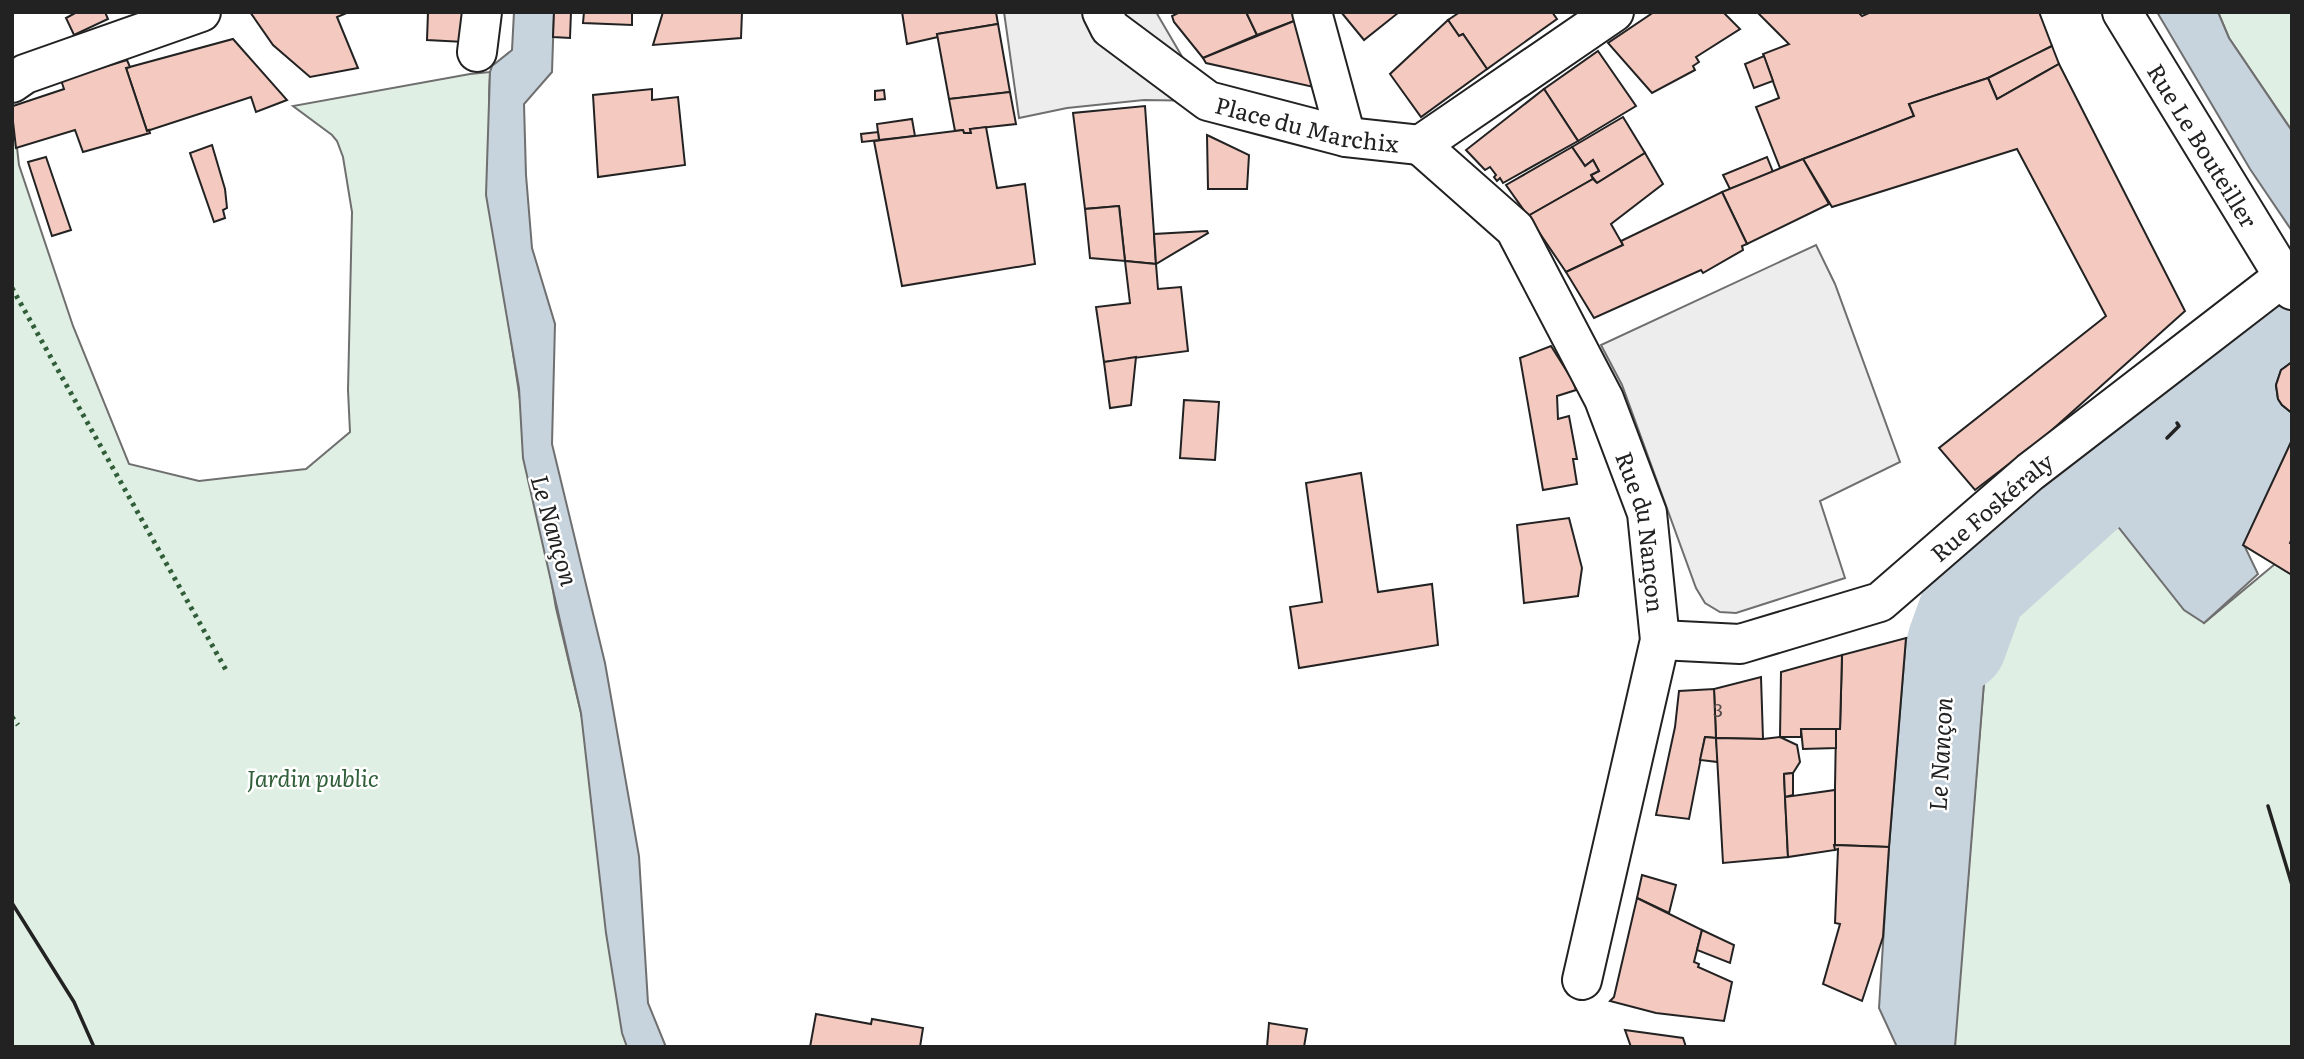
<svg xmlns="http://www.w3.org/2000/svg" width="2304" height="1059" font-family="Literata,serif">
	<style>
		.green { fill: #e0efe3; stroke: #6f6f6f; stroke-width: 2 }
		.parking { fill: #ededed; stroke: #6f6f6f; stroke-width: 2 }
		.water { fill: #c7d3dd; stroke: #6f6f6f; stroke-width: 2 }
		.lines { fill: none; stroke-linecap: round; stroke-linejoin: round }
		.river { stroke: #c7d3dd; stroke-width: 100 }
		.building { fill: #f3c9c0; stroke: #222; stroke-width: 2 }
		.minor-casing { stroke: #222; stroke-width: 42 }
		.minor { stroke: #fff; stroke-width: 38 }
		.hedge { stroke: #2f5e38; stroke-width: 5; stroke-dasharray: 3.5 5; stroke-linecap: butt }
		.wall { stroke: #222; stroke-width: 3.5 }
		.labels { text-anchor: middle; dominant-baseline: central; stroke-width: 5; stroke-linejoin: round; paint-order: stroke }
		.number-label { font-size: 19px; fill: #564c4a }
		.street-label { font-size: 23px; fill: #222; stroke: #fff }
		.park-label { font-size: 23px; font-style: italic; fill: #2f5e38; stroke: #fff }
		.water-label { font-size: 24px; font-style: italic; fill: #222; stroke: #fff }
	</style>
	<rect width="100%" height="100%" fill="#fff"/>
	<g class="green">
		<polygon points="2218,12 2292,12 2292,131 2229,38"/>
		<polygon points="490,72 489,96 508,320 521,406 556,608 581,713 649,1047 12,1047 12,104 19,165 73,326 129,464 199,481 306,469 350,432 348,390 352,212 343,157 337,141 332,135 293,106 470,74"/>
		<polygon points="2087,489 2204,623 2275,564 2292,575 2292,1047 1954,1047 1989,620 2043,544"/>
	</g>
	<g class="parking">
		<polygon points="1004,12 1156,12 1208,101 1144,100 1067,108 1019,118"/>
		<polygon points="1816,245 1835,284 1900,462 1820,501 1845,578 1736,613 1720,612 1705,603 1696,588 1622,385 1601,345"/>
	</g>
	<g class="water">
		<polygon points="514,12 554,12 552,72 524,104 526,175 532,248 555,324 552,444 605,663 639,856 648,1003 666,1047 627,1047 622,1033 606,933 581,713 523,458 519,388 486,195 490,72 492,66 512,50"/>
		<polygon points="2157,12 2218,12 2229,38 2292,131 2292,231 2250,169"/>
		<path d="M 2270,304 L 2292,328 L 2292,361 C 2273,375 2270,399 2292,413 L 2292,440 L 2244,545 L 2258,574 L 2204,623 L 2184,610 L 2070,466 Z"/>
		<polygon points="2012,511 2043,544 2011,578 1989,620 1955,1047 1897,1047 1879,1008 1889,847 1906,638 1908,638 1935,583"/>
	</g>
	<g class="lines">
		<polyline class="river" points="1957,643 1977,588 2087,489 2292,319"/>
	</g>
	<g class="building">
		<polygon points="77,12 105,12 108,19 74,35 66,18"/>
		<polygon points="250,12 349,12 337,17 358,68 310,77 273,45"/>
		<polygon points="428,12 465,12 464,42 427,40"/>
		<polygon points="554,12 571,12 570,38 553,37"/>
		<polygon points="584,12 632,12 632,25 583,23"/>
		<polygon points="663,12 742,12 741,38 653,45"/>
		<polygon points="902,12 996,12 998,24 937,34 938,37 907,44"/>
		<polygon points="1180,12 1246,12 1257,35 1203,58 1174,22 1172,16"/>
		<polygon points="1246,12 1296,12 1299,19 1257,35"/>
		<polygon points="1341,12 1397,12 1398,13 1364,40"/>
		<polygon points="1460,12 1552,12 1557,19 1487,69 1463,34 1459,36 1448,20"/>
		<polygon points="1654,12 1723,12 1740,29 1696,57 1699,62 1693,66 1695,70 1652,93 1608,43"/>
		<polygon points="1757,12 1858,12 1862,16 1871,12 2039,12 2052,46 1988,78 1909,104 1914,116 1780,168 1756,107 1779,98 1763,54 1789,44"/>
		<polygon points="1299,19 1318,88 1206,63 1203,58"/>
		<polygon points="1448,20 1459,36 1463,34 1487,69 1421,117 1390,74"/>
		<polygon points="998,24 1010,92 949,99 937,34"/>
		<polygon points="233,39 287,100 256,112 251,97 147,131 126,68"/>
		<polygon points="2052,46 2059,64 1997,99 1988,78"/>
		<polygon points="1598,51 1636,106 1578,141 1544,89"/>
		<polygon points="1764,56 1773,81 1754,88 1745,64"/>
		<polygon points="127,60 130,67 126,68 147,131 149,130 150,133 83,152 75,130 16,148 12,113 13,106 64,89 61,80"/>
		<polygon points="2059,64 2185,311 2043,438 1975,490 1939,448 2106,316 2017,149 1832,207 1803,159 1914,116 1909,104 1988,78 1997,99"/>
		<polygon points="652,89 652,100 678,97 685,165 598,177 593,95"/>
		<polygon points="1544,89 1578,141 1503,183 1500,178 1497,181 1494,177 1496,175 1490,167 1485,170 1466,150"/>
		<polygon points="884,90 885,99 875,100 875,91"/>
		<polygon points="1010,92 1016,124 970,129 971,133 964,133 963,130 955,131 949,99"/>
		<polygon points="1145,106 1154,234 1156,264 1125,261 1119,206 1085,209 1073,113"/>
		<polygon points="1623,117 1645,153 1597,183 1591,175 1599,171 1593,160 1585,166 1572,147"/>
		<polygon points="912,119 915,136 879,140 877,124"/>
		<polygon points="986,127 997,188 1025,184 1035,264 902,286 874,141 955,131 963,130 964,133 971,133 970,129"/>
		<polygon points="878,132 879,140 862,142 861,134"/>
		<polygon points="1207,135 1249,155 1247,189 1208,189"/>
		<polygon points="212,145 225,189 227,208 223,210 225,218 214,222 190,153"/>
		<polygon points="1572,147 1585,166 1593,160 1599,171 1591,175 1593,179 1528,216 1506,185"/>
		<polygon points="1645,153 1663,184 1611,224 1623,245 1566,272 1528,216 1593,179 1597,183"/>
		<polygon points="46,157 71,230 52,236 28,162"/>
		<polygon points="1767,157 1773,172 1730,189 1723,175"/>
		<polygon points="1803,159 1829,204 1747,244 1722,192"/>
		<polygon points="1722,192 1747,244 1742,246 1743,250 1703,273 1701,270 1594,318 1566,272 1623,245 1621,241"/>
		<polygon points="1119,206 1125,261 1090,258 1085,209"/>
		<polygon points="1207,231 1208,233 1156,264 1154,234"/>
		<polygon points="1125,261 1156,264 1158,289 1181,287 1188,351 1104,362 1096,307 1130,303"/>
		<polygon points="1551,346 1573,381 1576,390 1557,396 1558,419 1569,416 1577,459 1573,459 1577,484 1543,490 1520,358"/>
		<polygon points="1136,357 1131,405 1110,408 1104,362"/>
		<polygon points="2292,362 2292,413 2282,405 2278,399 2276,385 2281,370"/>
		<polygon points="2292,362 2292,413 2282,405 2278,399 2276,385 2281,370"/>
		<polygon points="1184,400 1219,402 1215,460 1180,458"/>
		<polygon points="2292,440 2292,538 2290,543 2292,544 2292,575 2243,545"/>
		<polygon points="1361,473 1378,592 1432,584 1438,645 1299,668 1290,607 1322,602 1306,483"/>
		<polygon points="1569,518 1582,568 1578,596 1524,603 1517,525"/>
		<polygon points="1906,638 1889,847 1834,845 1836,729 1840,729 1842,655"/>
		<polygon points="1842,655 1840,729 1801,729 1801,737 1780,737 1781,672"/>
		<polygon points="1761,677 1763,739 1716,738 1714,689"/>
		<polygon points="1714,689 1716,738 1705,737 1689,819 1656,815 1675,727 1679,691"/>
		<polygon points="1801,729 1836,729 1836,748 1803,749"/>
		<polygon points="1705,737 1716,738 1718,762 1700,760"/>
		<polygon points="1780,737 1797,745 1800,762 1793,773 1784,774 1788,857 1723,863 1716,738 1763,739"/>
		<polygon points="1793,773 1793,795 1785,797 1784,774"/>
		<polygon points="1835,790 1835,850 1788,857 1785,797"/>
		<polygon points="1834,845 1889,847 1883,937 1862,1001 1823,984 1840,924 1835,923 1838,849 1835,850"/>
		<polygon points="1642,875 1676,885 1669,913 1637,898"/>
		<polygon points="1637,898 1702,930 1694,962 1699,964 1698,967 1732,982 1724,1021 1656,1013 1610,1001 1614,997"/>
		<polygon points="1702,930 1734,945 1730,963 1697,950"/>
		<polygon points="816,1014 871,1024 872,1019 923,1028 920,1047 810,1047"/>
		<polygon points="1269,1023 1307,1029 1304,1047 1267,1047"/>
		<polygon points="1625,1030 1683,1038 1686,1047 1631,1047"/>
	</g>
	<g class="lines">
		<defs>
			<g id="minor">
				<path id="s1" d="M 1102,12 L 1110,28 L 1208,101 L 1346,137 L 1420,145"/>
				<polyline points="1312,12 1346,137"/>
				<path id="s2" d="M 2122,12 L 2292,290"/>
				<polyline points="477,52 482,12"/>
				<polyline points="12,83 25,74 201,12"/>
				<path id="s3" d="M 1420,145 L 1515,229 L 1604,399 L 1647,513 L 1660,640 L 1582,980"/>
				<polyline points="1420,145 1614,12"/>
				<path id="s4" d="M 1660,640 L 1740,644 L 1880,602 L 2030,472 L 2283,277"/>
			</g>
		</defs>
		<use href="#minor" class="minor-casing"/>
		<use href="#minor" class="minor"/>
		<g class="hedge">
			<polyline points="12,288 226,670"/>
			<polyline points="12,717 18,725"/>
		</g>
		<g class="wall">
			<polyline points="2167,438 2179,426 2177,423"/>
			<polyline points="2268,806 2292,885"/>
			<polyline points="12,903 74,1002 94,1047"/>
		</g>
	</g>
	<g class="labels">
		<g class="number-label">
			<text x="1718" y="709">3</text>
		</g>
		<g class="street-label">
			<text stroke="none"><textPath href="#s1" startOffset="242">Place du Marchix</textPath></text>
			<text stroke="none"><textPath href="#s2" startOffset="156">Rue Le Bouteiller</textPath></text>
			<text stroke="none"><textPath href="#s4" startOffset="373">Rue Foskéraly</textPath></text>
			<text stroke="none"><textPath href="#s3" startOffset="458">Rue du Nançon</textPath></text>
		</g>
		<g class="park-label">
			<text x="313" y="777">Jardin public</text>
		</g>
		<g class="water-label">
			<text transform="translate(556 530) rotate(74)">Le Nançon</text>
			<text transform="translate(1939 754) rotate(-87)">Le Nançon</text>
		</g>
	</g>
	<rect width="2304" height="1059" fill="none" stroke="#222222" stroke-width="28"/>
</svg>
